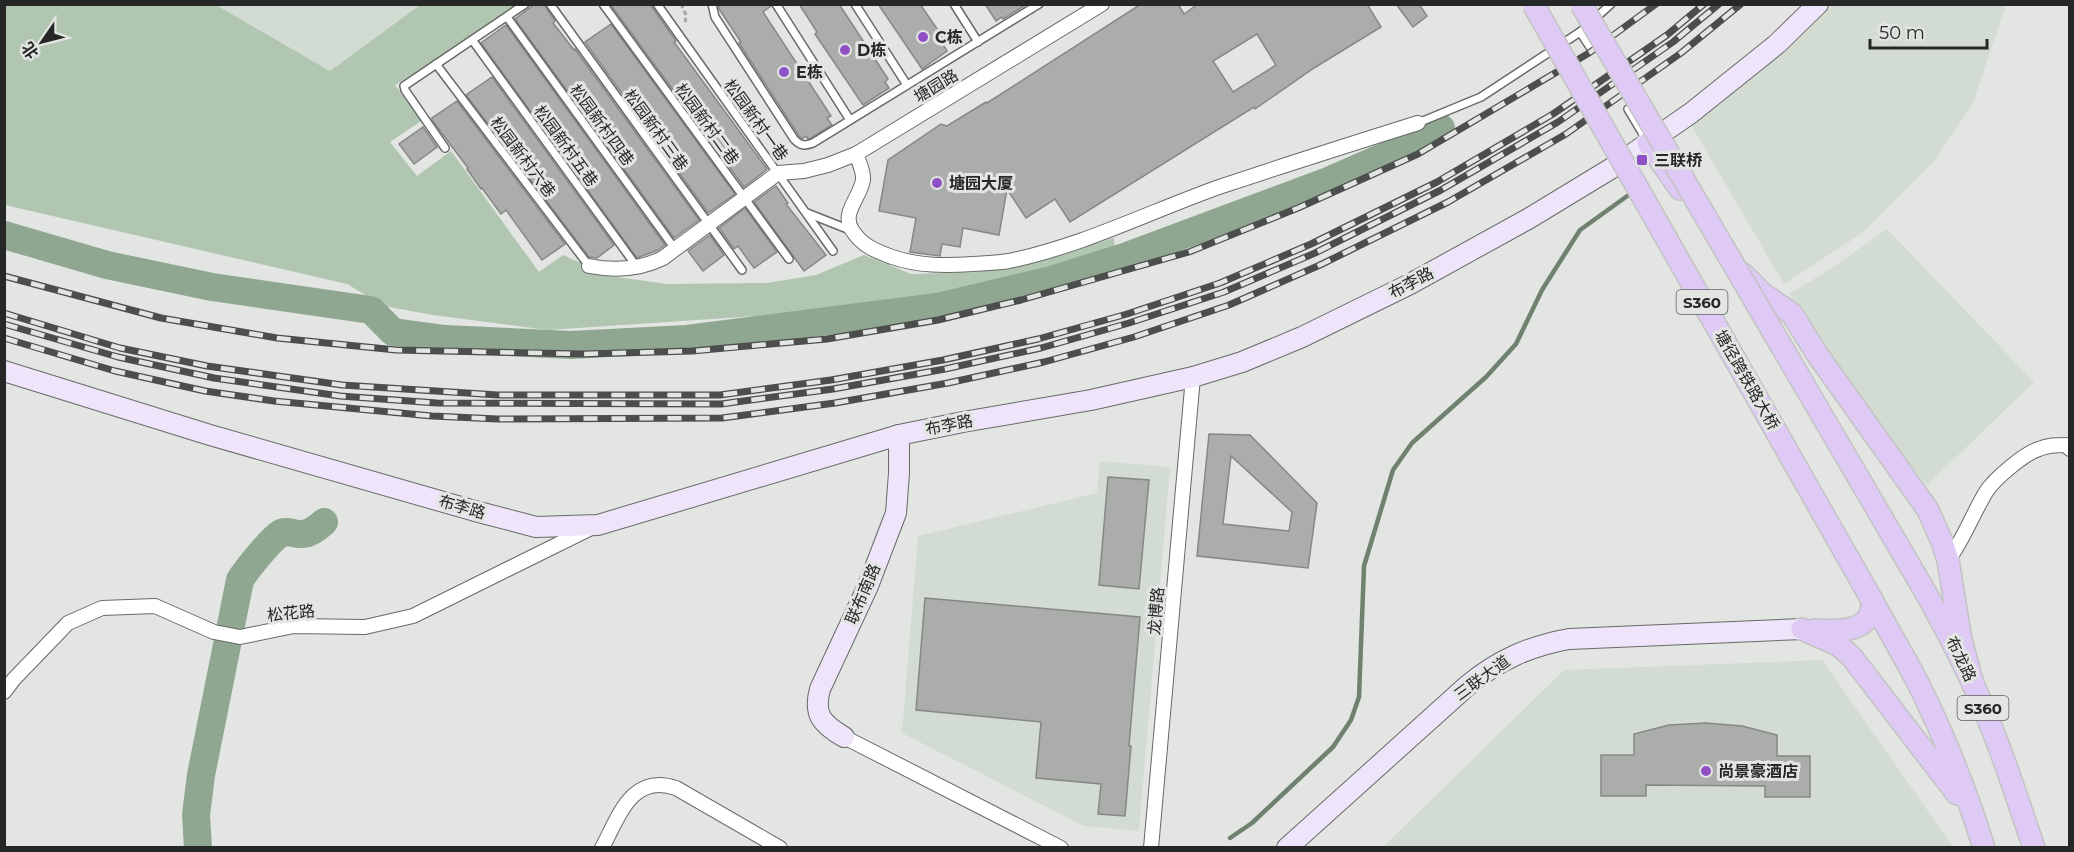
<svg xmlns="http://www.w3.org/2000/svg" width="2074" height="852" font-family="Montserrat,'Noto Sans SC',sans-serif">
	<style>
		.built { fill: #d3dcd3 }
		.green { fill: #b0c6b1 }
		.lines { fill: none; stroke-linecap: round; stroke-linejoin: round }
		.stream { stroke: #708170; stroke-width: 4.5 }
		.river { stroke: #8fa790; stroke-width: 28 }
		.building { fill: #aaadaa; stroke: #858885; stroke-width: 1.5; fill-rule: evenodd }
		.lane-casing { stroke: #676a67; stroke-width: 10 }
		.street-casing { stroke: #676a67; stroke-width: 16 }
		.secondary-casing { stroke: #676a67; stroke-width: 22 }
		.primary-casing { stroke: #c2c3c3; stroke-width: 24 }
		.path { stroke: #a4a7a5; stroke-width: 3; stroke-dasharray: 4.5 3; stroke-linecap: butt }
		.lane { stroke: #fff; stroke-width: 7 }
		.street { stroke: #fff; stroke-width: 14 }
		.secondary { stroke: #efe5fa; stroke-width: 20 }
		.primary { stroke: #dfcaf5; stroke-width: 21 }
		.rail-casing { stroke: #4c4e4d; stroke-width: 7 }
		.rail { stroke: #e2e5e2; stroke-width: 4.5; stroke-dasharray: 14; stroke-linecap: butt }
		.primary-bridge-casing { stroke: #c2c3c3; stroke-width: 24; stroke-linecap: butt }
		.primary-bridge { stroke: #dfcaf5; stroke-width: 21 }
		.poi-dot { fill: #8f4fc5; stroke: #e2e5e2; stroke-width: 2 }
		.labels { text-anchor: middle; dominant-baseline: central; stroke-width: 6; stroke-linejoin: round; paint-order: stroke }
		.shield { fill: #e2e5e2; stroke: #5e615f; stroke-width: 1.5 }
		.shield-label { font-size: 15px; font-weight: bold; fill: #262827 }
		.poi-label { font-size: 16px; font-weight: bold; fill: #262827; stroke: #e2e5e2; text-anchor: start }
		.street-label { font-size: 16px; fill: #262827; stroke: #e2e5e2 }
	</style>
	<rect width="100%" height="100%" fill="#e2e5e2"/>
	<g class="built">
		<polygon points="216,5 420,5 330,71"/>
		<polygon points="1833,5 2006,5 1973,103 1934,161 1862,233 1784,284 1691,125"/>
		<polygon points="1887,229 2034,382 1927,485 1862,405 1789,294 1826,272"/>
		<polygon points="1100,461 1170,467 1139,831 1084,826 902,733 918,536 1097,493"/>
		<polygon points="1822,660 1953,847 1382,848 1564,670"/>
	</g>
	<polygon class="green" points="518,4 473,37 395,85 421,121 390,142 417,176 451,151 539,272 563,255 609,276 667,284 767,283 816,275 864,255 911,274 977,272 1044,259 1114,238 1115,253 954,291 814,312 548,330 433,315 384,306 347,284 5,205 5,5 216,5 330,71 420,5"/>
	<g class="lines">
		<polyline class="stream" points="1230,838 1252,823 1333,747 1351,720 1359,697 1364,566 1393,470 1412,443 1486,377 1516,344 1542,290 1580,230 1630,194"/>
		<g class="river">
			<polyline points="4,235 107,265 212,287 371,310 393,332 445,339 571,345 687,339 937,307 1051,280 1124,257 1328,181 1392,153 1441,128"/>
			<path d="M 198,848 L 196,815 L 201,775 L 240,580 C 246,570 271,539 281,533 C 287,530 293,534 299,534 C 309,535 317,528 324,522"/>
		</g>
	</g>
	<g class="building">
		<polygon points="535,4 544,4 555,21 553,23 574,50 575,49 699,220 674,238 515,19"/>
		<polygon points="610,4 650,4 676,41 674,42 767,169 765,171 744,187"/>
		<polygon points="718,4 770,4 771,6 763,12 831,116 827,118 832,125 811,138 808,139 806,136 802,139 799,136 739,43 741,42 719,9"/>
		<polygon points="799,4 839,4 888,79 885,82 889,88 863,105 815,34 817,32"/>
		<polygon points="878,4 920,4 946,42 943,44 947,51 922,69"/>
		<polygon points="985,4 1027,4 1003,19 1002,17 996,21"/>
		<path d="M 1141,4 L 1178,4 L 1184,14 L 1198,4 L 1367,4 L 1381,27 L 1314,68 L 1255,109 L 1254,107 L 1070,222 L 1055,199 L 1026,218 L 1007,189 L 999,235 L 963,228 L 960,247 L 942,244 L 940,256 L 910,252 L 916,218 L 879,211 L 888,160 L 941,124 L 947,126 L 986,102 L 987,103 ZM 1257,34 L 1276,65 L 1233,92 L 1213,61 Z"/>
		<polygon points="1396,4 1419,4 1427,16 1413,27"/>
		<polygon points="611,24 735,194 708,213 585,42"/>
		<polygon points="506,25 665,245 658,250 637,258 481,43"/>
		<polygon points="492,77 614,245 597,258 589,257 466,95"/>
		<polygon points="457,101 565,244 542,260 506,210 501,214 482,188 481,189 467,169 468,168 432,120 432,118"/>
		<polygon points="423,127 437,147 414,164 399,144"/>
		<polygon points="776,186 788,203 786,204 826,255 804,271 754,202"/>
		<polygon points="745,208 777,252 754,268 738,246 734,249 719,228"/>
		<polygon points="710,235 724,255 703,271 688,251"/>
		<path d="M 1209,434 L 1250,435 L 1317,503 L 1308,568 L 1197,556 ZM 1231,456 L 1292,512 L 1289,531 L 1223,524 Z"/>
		<polygon points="1108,477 1149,480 1139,589 1099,585"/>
		<polygon points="925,598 1140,617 1129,746 1131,746 1125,816 1098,814 1101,784 1036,778 1041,722 916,710"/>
		<polygon points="1706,723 1742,726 1777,735 1777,756 1810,756 1810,797 1765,797 1765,786 1646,785 1646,796 1601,796 1601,755 1634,755 1634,734 1669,725"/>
	</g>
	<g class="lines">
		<defs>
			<g id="lane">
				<polyline points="550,4 742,270"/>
				<polyline points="603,4 789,259"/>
				<polyline points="657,4 833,251"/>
				<path d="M 712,4 L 715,17 L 794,139 C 800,146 805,146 813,143 L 1039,4"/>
				<polyline points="776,4 850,120"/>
				<polyline points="855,4 907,85"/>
				<polyline points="954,4 978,42"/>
				<polyline points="507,17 675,249"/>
				<polyline points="1580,32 1590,47"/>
				<polyline points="473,41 637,267"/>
				<polyline points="436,64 589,266"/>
				<polyline points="1628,109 1647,141"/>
				<polyline points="1418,123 1481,97 1580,32 1611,4"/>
				<polyline points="445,148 405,90 404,86 525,4"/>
				<polyline points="807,213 850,230"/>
			</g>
			<g id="street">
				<path d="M 856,154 C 859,162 864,172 863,180 C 860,198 841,213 852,230 C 862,246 876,251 892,257 C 919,266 945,266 973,264 C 985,263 997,263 1009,261 C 1082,246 1149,212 1219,187 C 1285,165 1351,144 1418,123"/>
				<path d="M 589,266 C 615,271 639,270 663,258 L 778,173 L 804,171 L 828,165 L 856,154 L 1102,4"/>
				<path d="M 1948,560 C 1964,539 1972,515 1986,492 C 1994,479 2025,453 2039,449 C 2048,445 2057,445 2066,445 L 2070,449"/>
				<polyline points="4,692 14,679 68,623 102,608 155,606 214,632 240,637 294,626 365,627 413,616 591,528"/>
				<polyline points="844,737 1061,848"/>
				<path d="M 602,848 C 619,816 632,773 676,788 L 780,848"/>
				<polyline points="1151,848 1193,377"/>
			</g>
			<g id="secondary">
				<polyline points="4,371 210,435 475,511 536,527 598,525 899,435 963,422 1091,400 1193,377 1242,362 1302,337 1410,284 1528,219 1612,168 1691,113 1777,44 1818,4"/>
				<path d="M 844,737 C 822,724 813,715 820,689 L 868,586 L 896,513 L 899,473 L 899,435"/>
				<path d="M 1287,848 L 1467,686 C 1498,660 1530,646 1569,639 L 1802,629"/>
			</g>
			<g id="primary">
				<polyline points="1648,143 1680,189"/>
				<polyline points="1743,274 1762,293 1792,314 1817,354 1928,510 1942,542 1948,560 1961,640 1973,684"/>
				<path d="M 1916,576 C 1936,610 1955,646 1972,682 C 1997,735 2015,792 2034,848"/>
				<path d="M 1872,600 C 1888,630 1906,659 1921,689 C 1946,740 1967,793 1984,848"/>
				<polyline points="1802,629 1838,645 1851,656 1957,794"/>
				<path d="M 1814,630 C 1837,631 1874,634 1872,600"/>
			</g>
		</defs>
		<use href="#lane" class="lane-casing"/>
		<use href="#street" class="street-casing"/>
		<use href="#secondary" class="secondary-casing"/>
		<use href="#primary" class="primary-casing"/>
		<polyline class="path" points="681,4 686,15 685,25"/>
		<use href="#lane" class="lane"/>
		<use href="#street" class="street"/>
		<use href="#secondary" class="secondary"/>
		<use href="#primary" class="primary"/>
		<defs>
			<g id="rail">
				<polyline points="4,276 161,318 277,338 396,350 584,354 692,351 827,339 938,320 1021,300 1189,252 1298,208 1418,154 1589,53 1656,4"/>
				<polyline points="4,313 120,348 207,366 342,385 498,395 720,395 831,380 943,360 1038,339 1127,314 1220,283 1311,244 1437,182 1553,114 1667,35 1704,4"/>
				<polyline points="4,324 118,357 214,378 340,396 437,403 721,404 833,389 945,369 1041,348 1129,323 1224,292 1315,253 1441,190 1558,122 1673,42 1719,4"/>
				<polyline points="4,338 115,371 205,391 274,401 432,416 498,419 722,418 835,403 948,383 1044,362 1134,337 1229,305 1320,265 1448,202 1566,134 1681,53 1741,4"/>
			</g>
		</defs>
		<use href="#rail" class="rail-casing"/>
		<use href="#rail" class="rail"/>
		<defs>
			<g id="primary-bridge">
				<polyline points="1533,4 1872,600"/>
				<polyline points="1581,4 1916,576"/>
			</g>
		</defs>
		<use href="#primary-bridge" class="primary-bridge-casing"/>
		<use href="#primary-bridge" class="primary-bridge"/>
	</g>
	<g class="poi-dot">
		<circle cx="923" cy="37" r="6"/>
		<circle cx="845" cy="50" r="6"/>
		<circle cx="784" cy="72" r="6"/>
		<rect x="1636" y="154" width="12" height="12" rx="3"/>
		<circle cx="937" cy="183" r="6"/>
		<circle cx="1706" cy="771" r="6"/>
	</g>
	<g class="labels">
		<g class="shield">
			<rect x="1676.5" y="290" width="51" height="24" rx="4.5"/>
			<rect x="1957.5" y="696" width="51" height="24" rx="4.5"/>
		</g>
		<g class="shield-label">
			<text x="1702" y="302">S360</text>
			<text x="1983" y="708">S360</text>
		</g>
		<g class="poi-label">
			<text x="935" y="37">C栋</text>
			<text x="857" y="50">D栋</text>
			<text x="796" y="72">E栋</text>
			<text x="1654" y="160">三联桥</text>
			<text x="949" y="183">塘园大厦</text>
			<text x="1718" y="771">尚景豪酒店</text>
		</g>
		<g class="street-label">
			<text transform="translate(936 86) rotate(-31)">塘园路</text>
			<text transform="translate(756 120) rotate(54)">松园新村一巷</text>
			<text transform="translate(707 124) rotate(54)">松园新村二巷</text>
			<text transform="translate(602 125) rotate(54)">松园新村四巷</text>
			<text transform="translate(656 130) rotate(54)">松园新村三巷</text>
			<text transform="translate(566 146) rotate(54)">松园新村五巷</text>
			<text transform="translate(523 157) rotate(53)">松园新村六巷</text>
			<text transform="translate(1411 283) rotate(-28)">布李路</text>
			<text transform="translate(1747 380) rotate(60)">塘径跨铁路大桥</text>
			<text transform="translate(949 425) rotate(-11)">布李路</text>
			<text transform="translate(462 507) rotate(16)">布李路</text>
			<text transform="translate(863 594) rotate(-67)">联布南路</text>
			<text transform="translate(1156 611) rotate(-85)">龙博路</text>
			<text transform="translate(291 613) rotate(-6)">松花路</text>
			<text transform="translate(1961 659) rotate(64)">布龙路</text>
			<text transform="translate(1482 678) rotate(-36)">三联大道</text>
		</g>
	</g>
	<rect width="2074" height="852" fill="none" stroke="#262827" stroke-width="12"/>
	<g transform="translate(42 42) rotate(235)" stroke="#e2e5e2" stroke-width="4.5" paint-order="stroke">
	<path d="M0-4.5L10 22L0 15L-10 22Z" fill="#262827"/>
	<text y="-9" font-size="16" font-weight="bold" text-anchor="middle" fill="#262827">北</text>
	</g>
	<path d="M1870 39v9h117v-9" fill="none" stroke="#262827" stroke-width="3"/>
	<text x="1879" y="39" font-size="18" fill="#262827" stroke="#e2e5e2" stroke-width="4.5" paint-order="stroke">50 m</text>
</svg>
